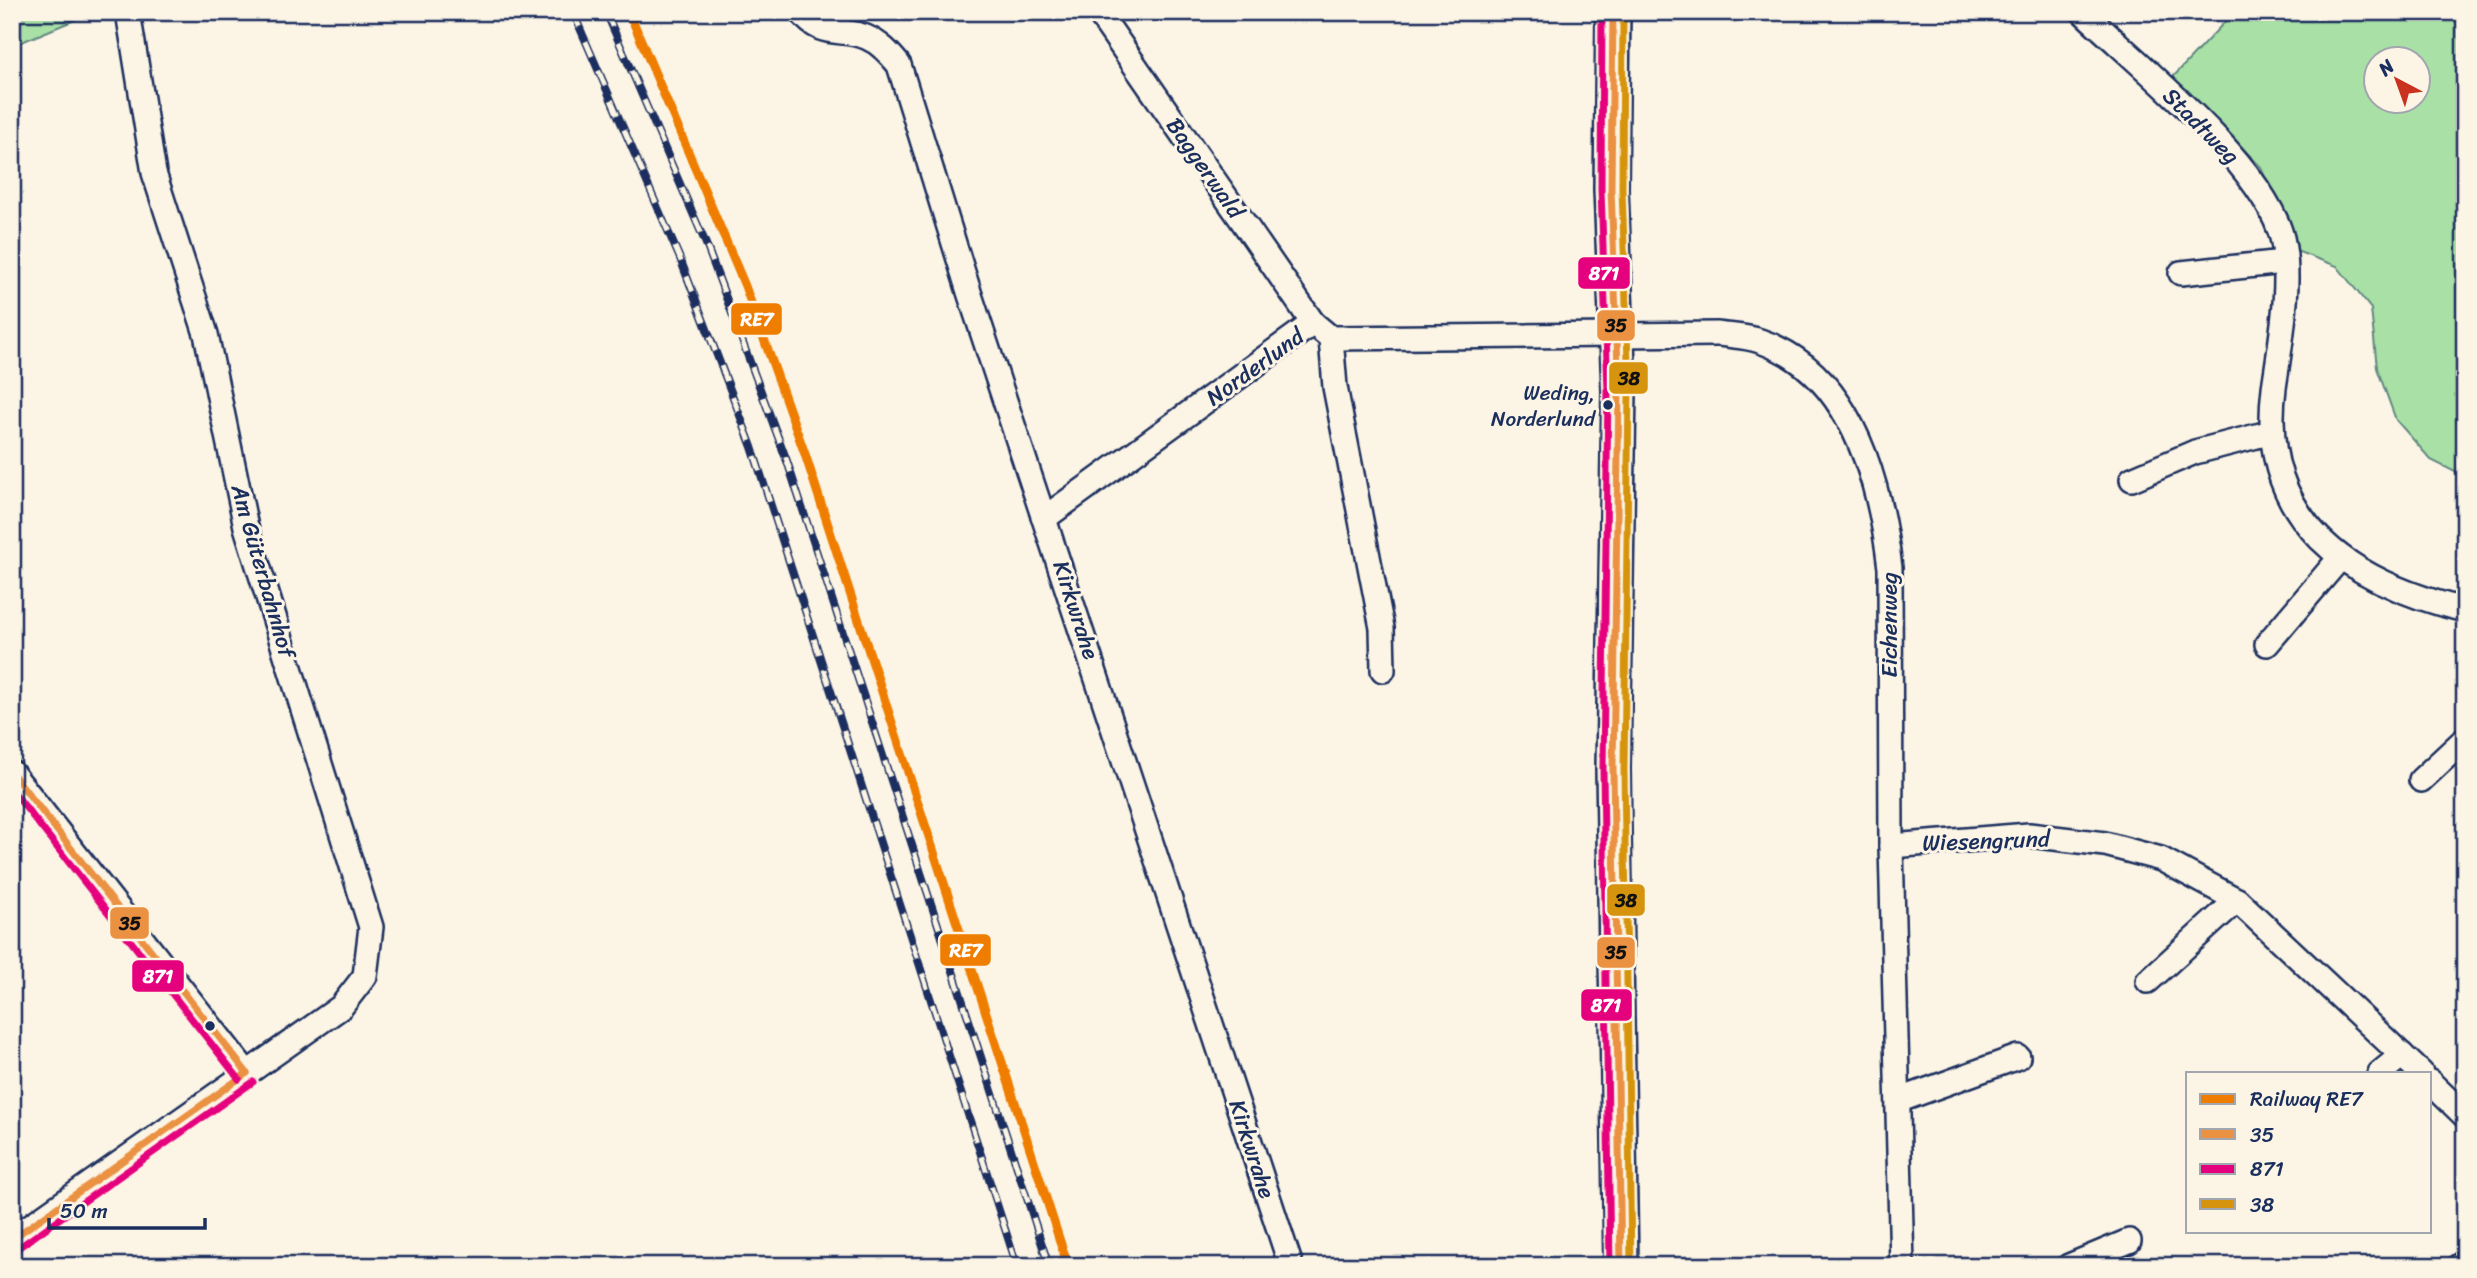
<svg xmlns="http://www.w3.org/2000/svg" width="2477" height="1278" font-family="Sriracha,sans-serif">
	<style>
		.green { fill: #a8e0a5; stroke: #628882; stroke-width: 2; fill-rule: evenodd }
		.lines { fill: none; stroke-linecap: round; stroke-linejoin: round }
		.street-casing { stroke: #1b2f5e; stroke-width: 28 }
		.secondary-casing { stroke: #1b2f5e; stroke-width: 38 }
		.street { stroke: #fcf5e5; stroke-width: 23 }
		.secondary { stroke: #fcf5e5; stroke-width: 33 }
		.rail-casing { stroke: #1b2f5e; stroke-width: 8 }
		.rail { stroke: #fcf5e5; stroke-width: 5; stroke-dasharray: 16; stroke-linecap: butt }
		.bus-1-casing { stroke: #fcf5e5; stroke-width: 12 }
		.bus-2-casing { stroke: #fcf5e5; stroke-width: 12 }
		.bus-3-casing { stroke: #fcf5e5; stroke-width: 12 }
		.bus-1 { stroke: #ea9142; stroke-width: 7 }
		.bus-2 { stroke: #e5007d; stroke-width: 7 }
		.bus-3 { stroke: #d6940e; stroke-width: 7 }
		.rail-1-casing { stroke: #fcf5e5; stroke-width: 14 }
		.rail-1 { stroke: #ef7d00; stroke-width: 9 }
		.bus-dot { fill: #1b2f5e; stroke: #fcf5e5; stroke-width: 2.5 }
		.labels { text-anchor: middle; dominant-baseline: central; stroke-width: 6; stroke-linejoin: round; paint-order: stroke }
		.bus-label { font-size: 21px; fill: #1b2f5e; stroke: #fcf5e5; text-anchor: end }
		.street-label { font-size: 23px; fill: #1b2f5e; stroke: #fcf5e5 }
		.line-badge { stroke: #fcf5e5; stroke-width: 2.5 }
		.badge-label { font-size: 19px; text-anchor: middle; font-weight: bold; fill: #fff }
		.pale-badge-label { font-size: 19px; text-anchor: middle; font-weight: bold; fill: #111 }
	</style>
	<rect width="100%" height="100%" fill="#fcf5e5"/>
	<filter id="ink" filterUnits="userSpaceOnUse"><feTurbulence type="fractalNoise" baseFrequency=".0143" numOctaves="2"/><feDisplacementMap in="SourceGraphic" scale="14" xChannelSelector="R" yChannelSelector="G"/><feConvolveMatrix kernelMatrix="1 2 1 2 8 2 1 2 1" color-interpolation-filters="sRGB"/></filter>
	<g filter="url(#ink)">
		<g class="green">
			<polygon points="12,12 94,12 12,46"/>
			<path d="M 2234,12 L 2465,12 L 2465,477 L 2431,460 L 2396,420 L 2377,368 L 2371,309 L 2337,266 L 2293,250 L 2261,167 L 2173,77 ZM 2376,60 L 2418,60 L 2418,102 L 2376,102 Z"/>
		</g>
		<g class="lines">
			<defs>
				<g id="street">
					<path d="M 801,12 C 821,39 841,27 866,37 C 880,43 889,53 899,65 L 970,295 L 1291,1266"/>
					<polyline points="1098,12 1313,323"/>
					<path d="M 2083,12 C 2140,66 2255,158 2280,231 C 2294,272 2280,346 2274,388 C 2257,521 2350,583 2465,610"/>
					<polyline points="2181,273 2284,262"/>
					<polyline points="1331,338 1335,387 1382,628 1383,670"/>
					<polyline points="2132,479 2195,452 2272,432"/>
					<path d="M 1046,517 L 1313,323 L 1331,338 L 1718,334 C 1731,336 1747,336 1760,341 C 1852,372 1880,483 1890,568 L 1891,846 L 1902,1266"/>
					<polyline points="2267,644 2340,558"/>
					<polyline points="12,773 247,1073"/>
					<polyline points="2421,780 2465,739"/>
					<polyline points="1891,846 2029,835 2105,844 2161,859 2237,900 2421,1073"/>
					<polyline points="2148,981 2237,900"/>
					<polyline points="2380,1073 2402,1055"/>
					<polyline points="2430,1082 2465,1116"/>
					<polyline points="1900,1100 2018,1057"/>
					<polyline points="12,1239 341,1007 365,976 371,927 246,527 206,334 154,173 128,12"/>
					<polyline points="2069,1266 2129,1241"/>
					<polyline points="2459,1266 2465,1262"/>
				</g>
				<polyline id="secondary" points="1613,12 1611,189 1619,391 1613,769 1621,1266"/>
			</defs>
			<use href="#street" class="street-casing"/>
			<use href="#secondary" class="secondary-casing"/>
			<use href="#street" class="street"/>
			<use href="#secondary" class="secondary"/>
			<defs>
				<g id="rail">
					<polyline points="573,12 681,261 752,447 1017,1266"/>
					<polyline points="606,12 706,244 787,461 1049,1266"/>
				</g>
			</defs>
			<use href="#rail" class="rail-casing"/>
			<use href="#rail" class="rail"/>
			<defs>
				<g id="bus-1">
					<polyline points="1613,12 1611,189 1619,391 1613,769 1621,1266"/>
					<polyline points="12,773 247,1073"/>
					<polyline points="12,1239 247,1073"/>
				</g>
				<g id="bus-2">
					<polyline points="1602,12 1601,189 1608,391 1603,769 1610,1266"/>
					<polyline points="12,790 239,1079"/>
					<polyline points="18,1248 253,1082"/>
				</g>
				<polyline id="bus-3" points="1623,12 1622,189 1629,391 1624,769 1631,1266"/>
			</defs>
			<use href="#bus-1" class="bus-1-casing"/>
			<use href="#bus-2" class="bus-2-casing"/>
			<use href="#bus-3" class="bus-3-casing"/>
			<use href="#bus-1" class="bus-1"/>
			<use href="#bus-2" class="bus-2"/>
			<use href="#bus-3" class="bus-3"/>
			<defs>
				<polyline id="rail-1" points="629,12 745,286 805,454 1068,1266"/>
			</defs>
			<use href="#rail-1" class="rail-1-casing"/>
			<use href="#rail-1" class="rail-1"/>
		</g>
	</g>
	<g class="bus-dot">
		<circle cx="1608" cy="405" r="6"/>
		<circle cx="210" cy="1026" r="6"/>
	</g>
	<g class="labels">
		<g class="bus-label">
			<text x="1595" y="393">Weding,<tspan x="1595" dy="26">Norderlund</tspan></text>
		</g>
		<g class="street-label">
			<text transform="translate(2201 126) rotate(45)">Stadtweg</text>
			<text transform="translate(1205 168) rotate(55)">Baggerwald</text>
			<text transform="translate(1255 367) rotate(-36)">Norderlund</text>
			<text transform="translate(263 571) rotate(74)">Am Güterbahnhof</text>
			<text transform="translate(1076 610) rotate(72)">Kirkwrahe</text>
			<text transform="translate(1889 625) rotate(-90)">Eichenweg</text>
			<text transform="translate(1986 841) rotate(-2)">Wiesengrund</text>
			<text transform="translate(1252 1149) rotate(72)">Kirkwrahe</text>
		</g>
	</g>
	<g class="line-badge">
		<rect x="1577" y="256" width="54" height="34" rx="7" fill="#e5007d"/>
		<rect x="730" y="302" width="53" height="34" rx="7" fill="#ef7d00"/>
		<rect x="1596" y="309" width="40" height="33" rx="7" fill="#ea9142"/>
		<rect x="1608" y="361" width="41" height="34" rx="7" fill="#d6940e"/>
		<rect x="1606" y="883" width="40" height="34" rx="7" fill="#d6940e"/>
		<rect x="109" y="906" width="41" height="34" rx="7" fill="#ea9142"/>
		<rect x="939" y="933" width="53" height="34" rx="7" fill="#ef7d00"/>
		<rect x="1596" y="936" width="40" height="33" rx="7" fill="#ea9142"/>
		<rect x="131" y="959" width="54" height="34" rx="7" fill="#e5007d"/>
		<rect x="1580" y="988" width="53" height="34" rx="7" fill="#e5007d"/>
	</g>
	<g class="badge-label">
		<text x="1604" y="280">871</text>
		<text x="757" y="326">RE7</text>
		<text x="966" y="957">RE7</text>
		<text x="158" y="983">871</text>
		<text x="1606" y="1012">871</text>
	</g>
	<g class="pale-badge-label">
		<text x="1616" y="332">35</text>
		<text x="1629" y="385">38</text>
		<text x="1626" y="907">38</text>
		<text x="130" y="930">35</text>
		<text x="1616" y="959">35</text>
	</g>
	<rect width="2477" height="1278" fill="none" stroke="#fcf5e5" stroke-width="42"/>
	<rect x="21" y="21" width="2435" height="1236" fill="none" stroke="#1b2f5e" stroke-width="2.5" filter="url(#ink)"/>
	<rect x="2186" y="1072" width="245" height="161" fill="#fcf5e5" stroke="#a2a6af" stroke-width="2"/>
	<rect x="2200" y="1094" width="35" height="10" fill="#ef7d00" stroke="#a2a6af" stroke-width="2"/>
	<text x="2250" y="1106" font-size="21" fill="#1b2f5e">Railway RE7</text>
	<rect x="2200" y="1129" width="35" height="10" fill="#ea9142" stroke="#a2a6af" stroke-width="2"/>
	<text x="2250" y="1142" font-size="21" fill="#1b2f5e">35</text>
	<rect x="2200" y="1164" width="35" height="10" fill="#e5007d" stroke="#a2a6af" stroke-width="2"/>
	<text x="2250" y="1176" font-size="21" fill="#1b2f5e">871</text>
	<rect x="2200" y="1199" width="35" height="10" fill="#d6940e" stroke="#a2a6af" stroke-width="2"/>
	<text x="2250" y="1212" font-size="21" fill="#1b2f5e">38</text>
	<g transform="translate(2397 80) rotate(319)"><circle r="33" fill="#fcf5e5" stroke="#a2a6af" stroke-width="2"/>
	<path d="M0-5L12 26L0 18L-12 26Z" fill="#c8321e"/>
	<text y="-10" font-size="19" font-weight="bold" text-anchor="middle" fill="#1b2f5e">N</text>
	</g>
	<path d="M49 1218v10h156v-10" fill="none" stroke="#1b2f5e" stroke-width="3.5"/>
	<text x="60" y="1218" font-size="21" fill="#1b2f5e" stroke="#fcf5e5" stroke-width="5" paint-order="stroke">50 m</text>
</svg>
